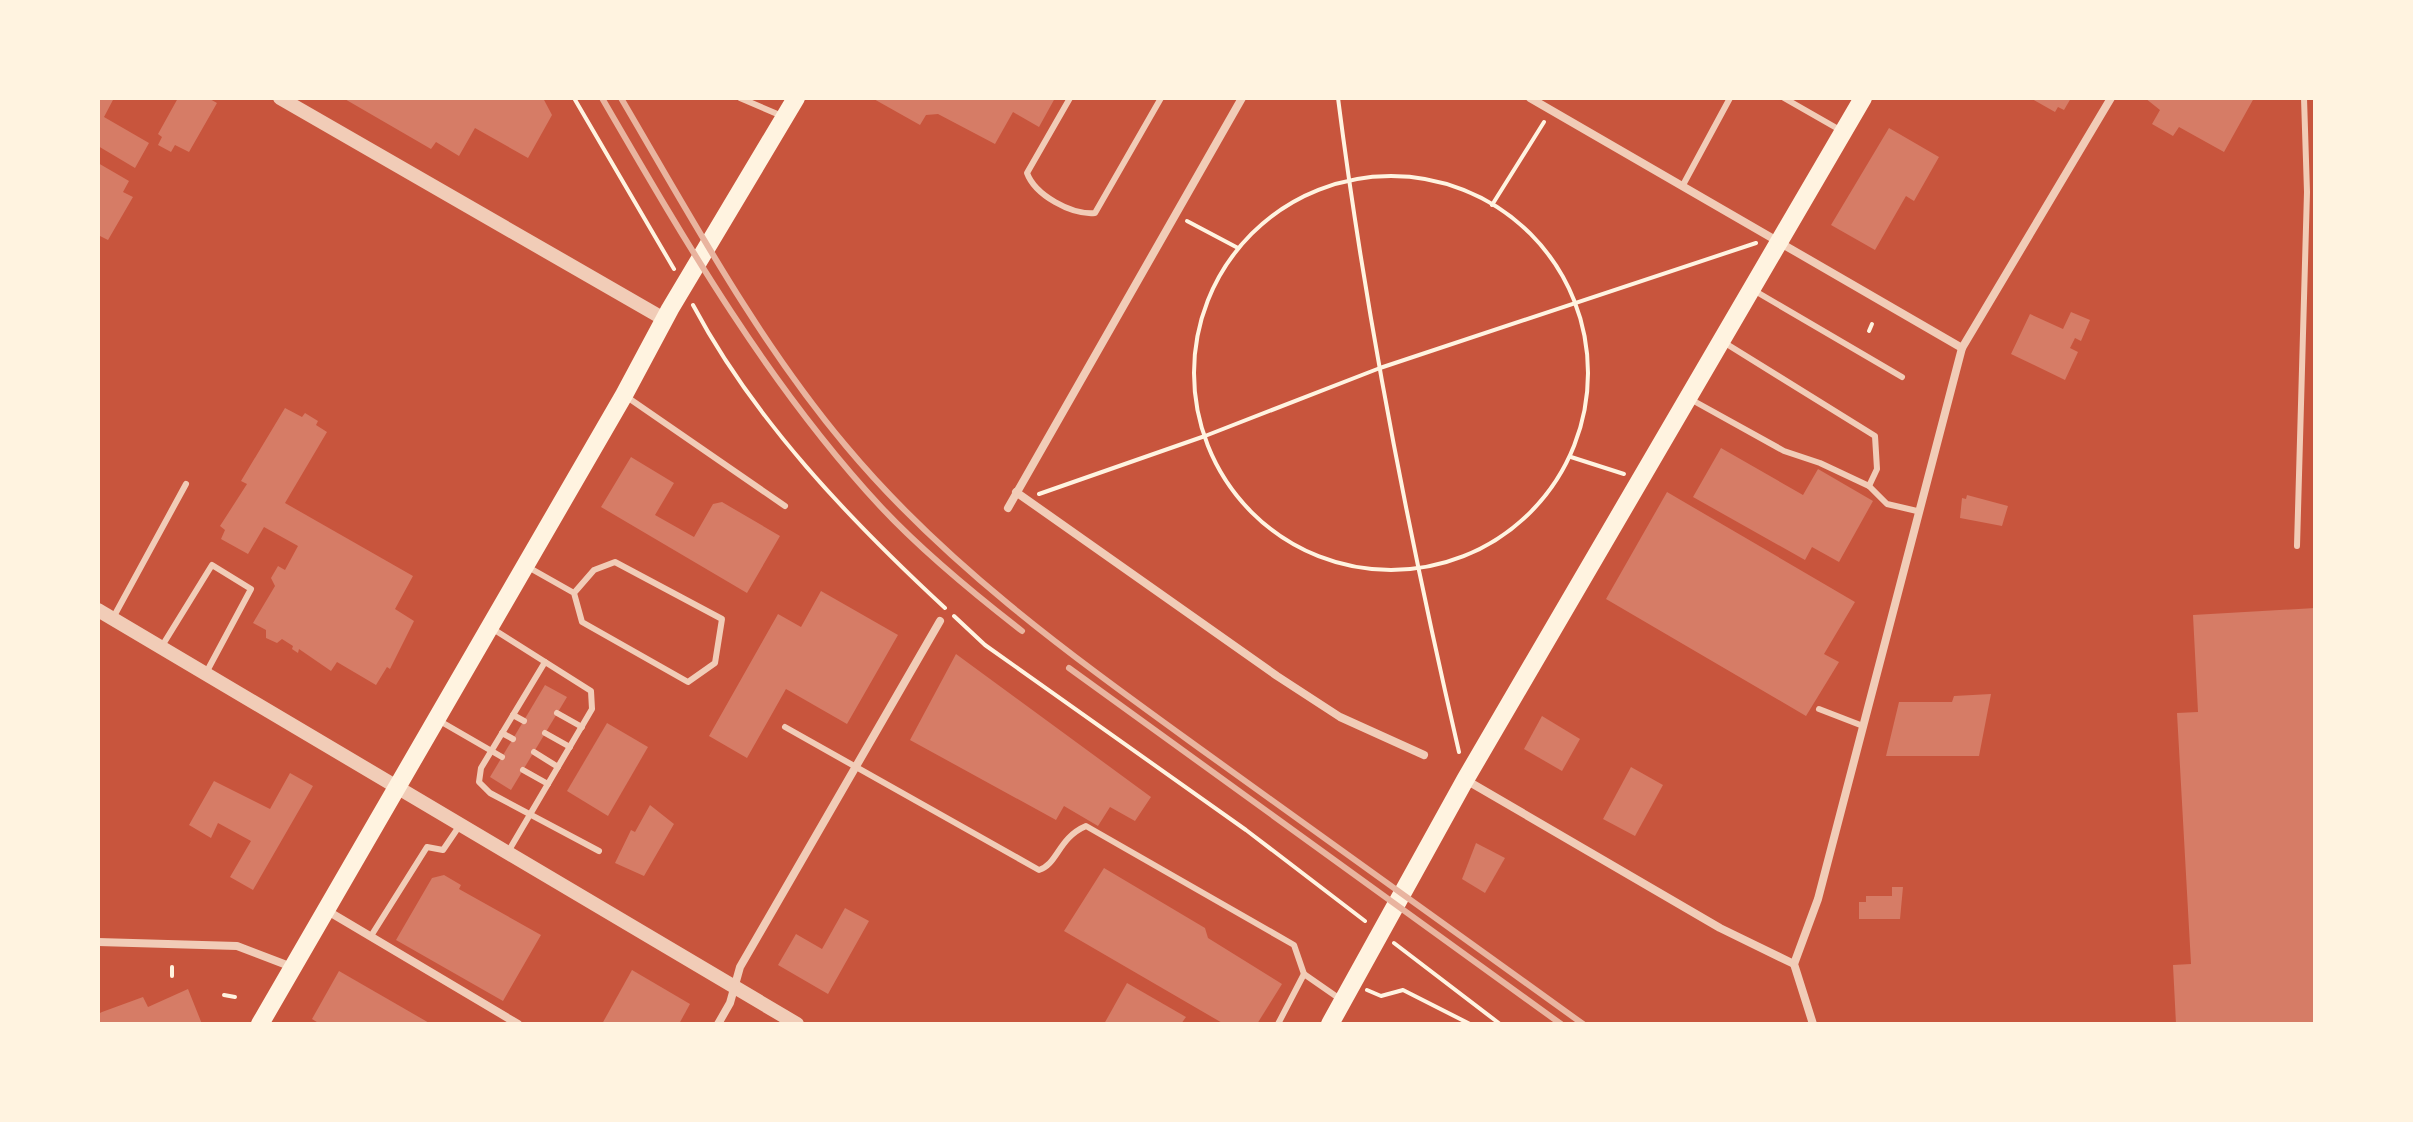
<svg xmlns="http://www.w3.org/2000/svg" width="2413" height="1122" font-family="Barlow,sans-serif">
	<style>
		.building { fill: #d67c66 }
		.lines { fill: none; stroke-linecap: round; stroke-linejoin: round }
		.path { stroke: #fff3e0; stroke-width: 4 }
		.service { stroke: #f1ccb7; stroke-width: 6 }
		.minor { stroke: #f1ccb7; stroke-width: 8 }
		.tertiary { stroke: #f1ccb7; stroke-width: 14 }
		.primary { stroke: #fff3e0; stroke-width: 18 }
		.rail { stroke: #e9b49f; stroke-width: 6 }
	</style>
	<rect width="100%" height="100%" fill="#c8553d"/>
	<g class="building">
		<polygon points="98,98 114,98 104,117 149,143 135,168 98,146"/>
		<polygon points="178,98 208,98 217,103 189,152 175,145 171,152 158,145 162,137 158,134"/>
		<polygon points="343,98 543,98 552,115 528,158 475,128 459,156 436,142 431,149"/>
		<polygon points="872,98 1055,98 1039,127 1013,112 995,144 938,114 926,115 920,125"/>
		<polygon points="2030,98 2071,98 2064,110 2058,107 2055,112"/>
		<polygon points="2145,98 2254,98 2224,152 2179,127 2173,136 2152,124 2160,110"/>
		<polygon points="1889,128 1939,157 1914,201 1906,196 1875,250 1831,225"/>
		<polygon points="98,163 129,181 123,192 133,197 108,240 98,235"/>
		<polygon points="2071,312 2090,320 2081,341 2075,338 2070,348 2078,352 2065,380 2011,354 2030,314 2063,329"/>
		<polygon points="285,408 302,417 305,413 318,421 316,425 327,432 285,503 413,576 395,609 414,621 390,669 387,667 376,685 337,662 331,671 299,649 298,653 292,649 293,646 282,639 277,643 266,638 266,630 253,623 275,586 271,578 278,566 285,570 298,546 264,527 248,554 221,539 225,530 220,526 247,484 241,481"/>
		<polygon points="1721,448 1803,495 1818,469 1873,501 1839,562 1812,547 1805,560 1693,497"/>
		<polygon points="631,457 674,483 655,515 694,537 713,504 722,502 780,536 747,593 601,507"/>
		<polygon points="1667,492 1855,602 1824,654 1839,662 1806,716 1606,599"/>
		<polygon points="1967,495 2008,506 2002,526 1960,518 1962,498 1966,499"/>
		<polygon points="821,591 898,635 847,724 786,689 747,758 709,736 778,614 801,627"/>
		<polygon points="2315,608 2315,1024 2176,1024 2173,965 2191,964 2177,713 2198,712 2193,615"/>
		<polygon points="956,654 1151,797 1135,821 1110,807 1098,826 1064,806 1056,820 910,740"/>
		<polygon points="545,685 567,697 511,790 490,777"/>
		<polygon points="1991,694 1979,756 1886,756 1899,702 1952,702 1954,696"/>
		<polygon points="1542,716 1580,739 1562,771 1524,749"/>
		<polygon points="607,723 648,747 608,816 567,791"/>
		<polygon points="1631,767 1663,785 1635,836 1603,819"/>
		<polygon points="290,773 313,786 253,890 230,877 251,841 218,823 211,838 189,825 214,781 270,809"/>
		<polygon points="650,805 674,824 644,876 615,863 631,830 635,832"/>
		<polygon points="1476,843 1505,858 1485,893 1462,879"/>
		<polygon points="1104,868 1205,928 1208,938 1282,984 1257,1024 1224,1024 1064,931"/>
		<polygon points="444,875 461,885 459,889 541,935 503,1001 396,940 432,878"/>
		<polygon points="1892,887 1903,887 1900,919 1859,919 1859,902 1866,902 1866,896 1892,896"/>
		<polygon points="845,908 869,921 828,994 778,965 796,934 822,949"/>
		<polygon points="632,970 690,1004 679,1024 602,1024"/>
		<polygon points="339,971 431,1024 320,1024 312,1019"/>
		<polygon points="1127,983 1186,1017 1181,1024 1104,1024"/>
		<polygon points="188,989 202,1024 98,1024 98,1014 102,1012 143,997 148,1007"/>
	</g>
	<g class="lines">
		<g class="path">
			<polyline points="574,98 674,269"/>
			<path d="M 1338,98 C 1366,318 1409,536 1459,752"/>
			<circle cx="1391" cy="373" r="197"/>
			<polyline points="1492,205 1544,122"/>
			<polyline points="1187,221 1238,248"/>
			<path d="M 693,305 C 754,420 850,520 945,608"/>
			<polyline points="1869,331 1872,324"/>
			<polyline points="1571,457 1624,474"/>
			<polyline points="1039,494 1205,436 1380,368 1756,243"/>
			<polyline points="954,616 985,645 1246,830 1365,921"/>
			<polyline points="1394,943 1500,1024"/>
			<polyline points="172,967 172,976"/>
			<polyline points="1367,990 1381,996 1403,990 1470,1024"/>
			<polyline points="224,995 235,997"/>
		</g>
		<g class="service">
			<polyline points="740,98 782,116"/>
			<path d="M 1070,98 L 1027,173 C 1035,195 1071,215 1095,213 L 1161,98"/>
			<polyline points="1784,98 1840,130"/>
			<polyline points="1683,185 1730,98"/>
			<polyline points="1755,291 1902,377"/>
			<polyline points="627,397 785,506"/>
			<polyline points="1692,400 1784,451 1820,463 1869,486 1877,469 1875,436 1725,343"/>
			<polyline points="1869,486 1887,504 1917,511"/>
			<polyline points="2297,546 2307,192 2304,98"/>
			<polyline points="528,567 574,593 582,622 688,682 715,663 722,619 615,562 594,570 574,593"/>
			<polyline points="113,618 186,484"/>
			<polyline points="493,629 591,691 592,709 508,852"/>
			<polyline points="162,646 212,565 251,589 206,673"/>
			<polyline points="545,662 481,768 479,782 490,793 599,851"/>
			<polyline points="1819,709 1863,726"/>
			<polyline points="557,713 582,727"/>
			<polyline points="513,715 524,721"/>
			<polyline points="438,720 502,757"/>
			<path d="M 785,727 L 1039,870 C 1058,864 1058,838 1086,826 L 1294,945 L 1304,974 L 1340,999"/>
			<polyline points="502,733 513,739"/>
			<polyline points="545,733 570,747"/>
			<polyline points="534,752 558,767"/>
			<polyline points="523,770 548,784"/>
			<polyline points="371,936 427,847 443,850 460,825"/>
			<polyline points="1278,1024 1304,974"/>
		</g>
		<g class="minor">
			<polyline points="1530,98 1962,348"/>
			<polyline points="1016,492 1277,676 1340,717 1424,755"/>
			<polyline points="1008,508 1242,98"/>
			<polyline points="1466,780 1720,928 1794,964"/>
			<polyline points="326,910 518,1024"/>
			<polyline points="98,942 237,946 292,967"/>
			<polyline points="718,1024 730,1003 740,967 940,621"/>
			<polyline points="1813,1024 1794,964 1818,899 1962,348 2111,98"/>
		</g>
		<g class="tertiary">
			<polyline points="280,98 664,319"/>
			<polyline points="98,610 797,1024"/>
		</g>
		<g class="primary">
			<polyline points="260,1024 624,395 670,309 796,98"/>
			<polyline points="1330,1024 1465,780 1863,98"/>
		</g>
		<g class="rail">
			<path d="M 602,98 C 685,241 768,385 881,507 C 923,552 973,593 1022,631"/>
			<path d="M 621,98 C 691,217 757,340 846,446 C 947,567 1075,658 1202,750 C 1329,842 1456,933 1583,1024"/>
			<polyline points="1069,668 1561,1024"/>
		</g>
	</g>
	<rect width="2413" height="1122" fill="none" stroke="#fff3e0" stroke-width="200"/>
</svg>
